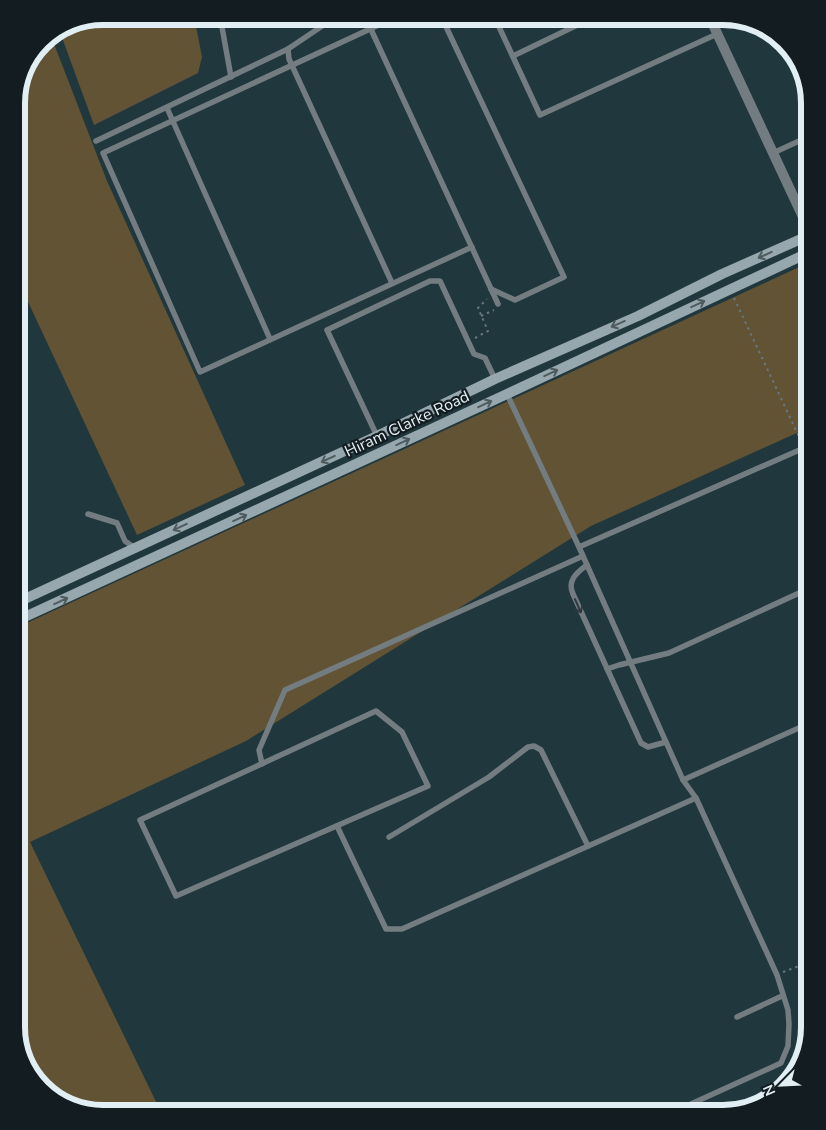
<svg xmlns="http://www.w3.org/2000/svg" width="826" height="1130" font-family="'Nunito Sans',sans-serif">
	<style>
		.green { fill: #615334 }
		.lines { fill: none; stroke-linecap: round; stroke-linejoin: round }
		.path { stroke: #66787f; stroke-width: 2; stroke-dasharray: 2.5 4; stroke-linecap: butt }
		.lane { stroke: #737d81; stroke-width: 5.5 }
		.street { stroke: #737d81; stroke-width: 10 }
		.secondary { stroke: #96a7ad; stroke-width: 10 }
		.oneway { stroke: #4e5b5f }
		.oneway2 { stroke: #30393d }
		.labels { text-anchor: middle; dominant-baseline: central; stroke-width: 4.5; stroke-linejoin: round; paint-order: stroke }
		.street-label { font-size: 16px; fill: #e1eef3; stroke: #131c20 }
		.rim { fill: none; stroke: #e1eef3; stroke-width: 6 }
	</style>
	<rect width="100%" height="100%" fill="#21373e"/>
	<g class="green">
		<polygon points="103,16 194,16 202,57 198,73 94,125 60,32"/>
		<polygon points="51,36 107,181 245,485 137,535 16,276 16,97 25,65 45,38"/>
		<polygon points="810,262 810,427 591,526 246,741 30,842 162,1114 97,1114 59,1102 28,1071 16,1027 16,628"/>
	</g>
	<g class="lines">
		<g class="path">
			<polyline points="734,298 801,441"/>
			<polyline points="481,316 494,310"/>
			<polyline points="475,338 488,331 478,308 487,299"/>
			<polyline points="807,454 810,460"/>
			<polyline points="783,972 810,962"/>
		</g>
		<g class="lane">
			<polyline points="220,16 231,77"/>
			<polyline points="359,16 368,23 498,304"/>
			<polyline points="398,16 103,153 200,372 472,247"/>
			<polyline points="441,16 564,277 515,300 491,289"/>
			<polyline points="494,16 540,115 717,34"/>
			<polyline points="288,49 289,59 392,283"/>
			<polyline points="513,56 596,16"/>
			<polyline points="167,108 270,339"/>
			<polyline points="96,141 288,49 337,16"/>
			<polyline points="773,153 810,136"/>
			<polyline points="799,210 810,205"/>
			<polyline points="507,394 579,547 666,742 683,780 696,798 777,975 788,1010 789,1024 788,1046 781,1063 669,1114"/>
			<polyline points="377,436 327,330 430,281 440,281 474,354 485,358 495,379"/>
			<polyline points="88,514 117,523 125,541 135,548"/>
			<polyline points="579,547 804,448"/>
			<path d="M 587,565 C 576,573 567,581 573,594 L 641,743 L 648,747 L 666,742"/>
			<polyline points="607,669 619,665 669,653 810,588"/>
			<polygon points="376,711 402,732 428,786 176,896 140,820"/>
			<polyline points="262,764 259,750 285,690 583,556"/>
			<polyline points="683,780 810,723"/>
			<polyline points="337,826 386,929 402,929 696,798"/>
			<polyline points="389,837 489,777 528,747 534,746 541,750 588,846"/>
			<polyline points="737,1017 782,996"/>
		</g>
		<polyline class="street" points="709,16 810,232"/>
		<g class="secondary">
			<polyline points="16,603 377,436 495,379 638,316 722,274 810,235"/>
			<polyline points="16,621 507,394 810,252"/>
		</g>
	</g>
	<defs><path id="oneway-shaft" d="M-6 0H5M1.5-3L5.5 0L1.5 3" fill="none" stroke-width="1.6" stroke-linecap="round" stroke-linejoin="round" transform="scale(1.25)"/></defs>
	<g class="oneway">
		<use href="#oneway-shaft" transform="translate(765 255) rotate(156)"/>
		<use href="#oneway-shaft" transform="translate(698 304) rotate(-25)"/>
		<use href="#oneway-shaft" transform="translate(618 324) rotate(156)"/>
		<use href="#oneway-shaft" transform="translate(551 373) rotate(-25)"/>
		<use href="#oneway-shaft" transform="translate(485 404) rotate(-25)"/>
		<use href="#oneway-shaft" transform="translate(403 442) rotate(-25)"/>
		<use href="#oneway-shaft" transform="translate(328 459) rotate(155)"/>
		<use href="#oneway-shaft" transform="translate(240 518) rotate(-25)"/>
		<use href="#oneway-shaft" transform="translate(180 527) rotate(155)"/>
		<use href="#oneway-shaft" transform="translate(61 601) rotate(-25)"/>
	</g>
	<use class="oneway2" href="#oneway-shaft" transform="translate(578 606) rotate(66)"/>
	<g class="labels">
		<g class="street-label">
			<text transform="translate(407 424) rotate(-25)">Hiram Clarke Road</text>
		</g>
	</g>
	<path d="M0 0H826V1130H0ZM103 25H723A78 78 0 0 1 801 103V1027A78 78 0 0 1 723 1105H103A78 78 0 0 1 25 1027V103A78 78 0 0 1 103 25Z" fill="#131c20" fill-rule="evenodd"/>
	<path class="rim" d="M103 25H723A78 78 0 0 1 801 103V1027A78 78 0 0 1 723 1105H103A78 78 0 0 1 25 1027V103A78 78 0 0 1 103 25Z"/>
	<g transform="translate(781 1085) rotate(246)" stroke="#131c20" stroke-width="4" paint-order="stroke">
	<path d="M0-4L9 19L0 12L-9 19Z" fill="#e1eef3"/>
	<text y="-8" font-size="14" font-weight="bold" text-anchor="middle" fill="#e1eef3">N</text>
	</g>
</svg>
